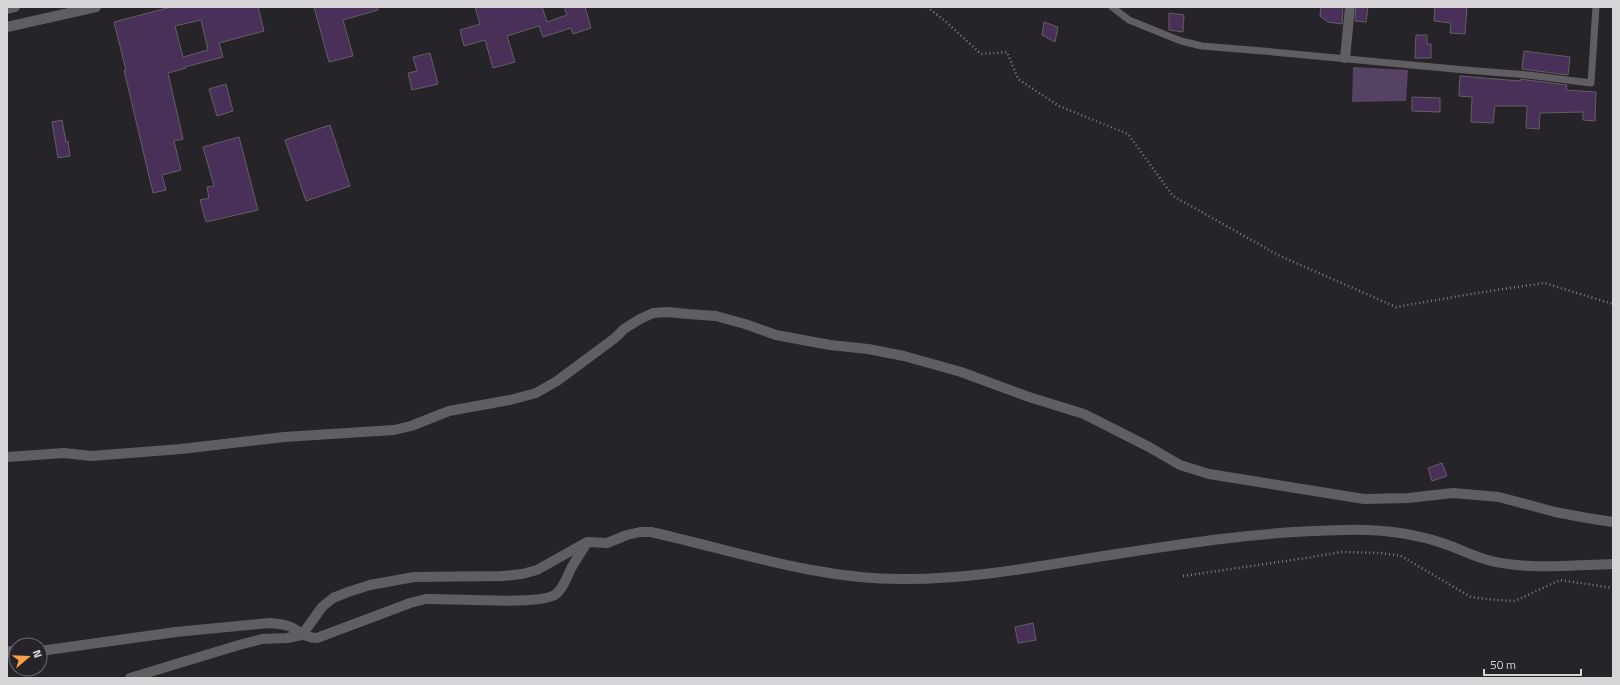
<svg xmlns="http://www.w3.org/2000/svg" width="1620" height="685" font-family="'Titillium Web',sans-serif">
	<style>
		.green { fill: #564363 }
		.building { fill: #493058; stroke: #625f64; fill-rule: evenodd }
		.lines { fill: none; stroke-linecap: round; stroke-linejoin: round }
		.path { stroke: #807e81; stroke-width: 2.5; stroke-dasharray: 1 3; stroke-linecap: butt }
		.lane { stroke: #605e62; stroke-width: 7 }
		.street { stroke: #605e62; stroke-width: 10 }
		.secondary { stroke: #605e62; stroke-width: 10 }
	</style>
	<rect width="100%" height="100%" fill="#262428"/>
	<polygon class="green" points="1353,67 1408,70 1406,101 1352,102"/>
	<g class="building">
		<path d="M 171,7 L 258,7 L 264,31 L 219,43 L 223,57 L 185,67 L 186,68 L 168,73 L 183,139 L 174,141 L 181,170 L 162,175 L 166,190 L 153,193 L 124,70 L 126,70 L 114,22 ZM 201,20 L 208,50 L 183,57 L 175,26 Z"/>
		<polygon points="314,7 377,7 378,10 343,20 353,56 329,62"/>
		<polygon points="475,7 542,7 547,22 567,15 564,7 585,7 591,28 573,34 571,28 543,37 539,26 507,36 515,62 493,68 485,40 464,46 460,30 480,24"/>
		<polygon points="1321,7 1343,7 1342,24 1328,22 1320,16"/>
		<polygon points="1356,7 1368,7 1366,22 1355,21"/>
		<polygon points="1435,7 1467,7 1465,34 1450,33 1451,23 1434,21"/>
		<polygon points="1169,13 1184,15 1183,32 1169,30"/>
		<polygon points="1044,22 1058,27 1055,42 1042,35"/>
		<polygon points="1416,35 1427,35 1427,44 1431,44 1431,58 1415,58"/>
		<polygon points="1524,51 1570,57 1568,75 1522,69"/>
		<polygon points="430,53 438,84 412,90 408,73 417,71 413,57"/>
		<polygon points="1460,76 1520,81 1521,79 1527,80 1567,85 1566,90 1596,92 1595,121 1583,120 1583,112 1540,113 1539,129 1526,128 1527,106 1495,106 1493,123 1471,122 1472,97 1459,96"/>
		<polygon points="226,84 233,111 217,116 209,89"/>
		<polygon points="1412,97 1440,98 1440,112 1412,111"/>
		<polygon points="62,120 66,142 68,141 70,156 58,158 52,122"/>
		<polygon points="330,125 350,186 306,201 285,140"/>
		<polygon points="239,137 258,210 206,222 200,200 209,198 207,187 214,186 203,147"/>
		<polygon points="1442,463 1447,476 1432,481 1428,468"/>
		<polygon points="1033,623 1036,640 1018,643 1015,627"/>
	</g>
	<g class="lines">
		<g class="path">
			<polyline points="927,7 944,20 981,54 1007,52 1018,79 1059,106 1128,134 1173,196 1280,256 1396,307 1477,293 1544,283 1613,304"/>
			<polyline points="1183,576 1306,558 1341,552 1381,553 1401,556 1471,597 1496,600 1515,601 1560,580 1613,588"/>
		</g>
		<polyline class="lane" points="1112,7 1129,20 1181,41 1202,46 1263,51 1465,70 1528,75 1591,83 1596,7"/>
		<g class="street">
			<polyline points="1345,58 1350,7"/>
			<polyline points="7,457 64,453 91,456 181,449 284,437 394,430 411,426 449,411 510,400 536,393 557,381 615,338 624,329 640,319 653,313 668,312 688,314 716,316 745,324 776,335 830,345 868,349 904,356 961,372 1029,397 1084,414 1149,447 1180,465 1209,474 1364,499 1408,498 1453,493 1499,497 1555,512 1587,518 1613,522"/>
			<path d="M 40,651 L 176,632 L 270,623 C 278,624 286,624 293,628 C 302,633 306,638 317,638 L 410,603 L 426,599 C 449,598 542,606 556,594 C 565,587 567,575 573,565 C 577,558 582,551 586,544"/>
			<polyline points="7,652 16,650"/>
			<path d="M 130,678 L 239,645 L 262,639 L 287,638 L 302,635 L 322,607 L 333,598 L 348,592 L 370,585 L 414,577 L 502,576 L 522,574 L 537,570 L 587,542 L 607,543 L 627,535 L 640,532 L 651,532 C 735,551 819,580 906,579 C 967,579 1030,568 1091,558 C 1174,545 1259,531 1344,530 C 1377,529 1413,533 1445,544 C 1460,549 1475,557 1491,561 C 1530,570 1573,565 1613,564"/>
		</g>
		<g class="secondary">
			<polyline points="7,9 15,7"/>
			<polyline points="7,27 96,7"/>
		</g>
	</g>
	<rect width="1620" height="685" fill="none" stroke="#d6d4d7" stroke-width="16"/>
	<g transform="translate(28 657) rotate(71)"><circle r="19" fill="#262428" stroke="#6c6a6e"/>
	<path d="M0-3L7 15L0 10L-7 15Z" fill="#f8a14a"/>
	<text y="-6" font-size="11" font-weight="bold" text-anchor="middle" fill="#d6d4d7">N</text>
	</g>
	<path d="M1484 669v6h97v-6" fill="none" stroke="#d6d4d7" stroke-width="2"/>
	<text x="1490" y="669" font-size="12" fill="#d6d4d7" stroke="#262428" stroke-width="3" paint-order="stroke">50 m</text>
</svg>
